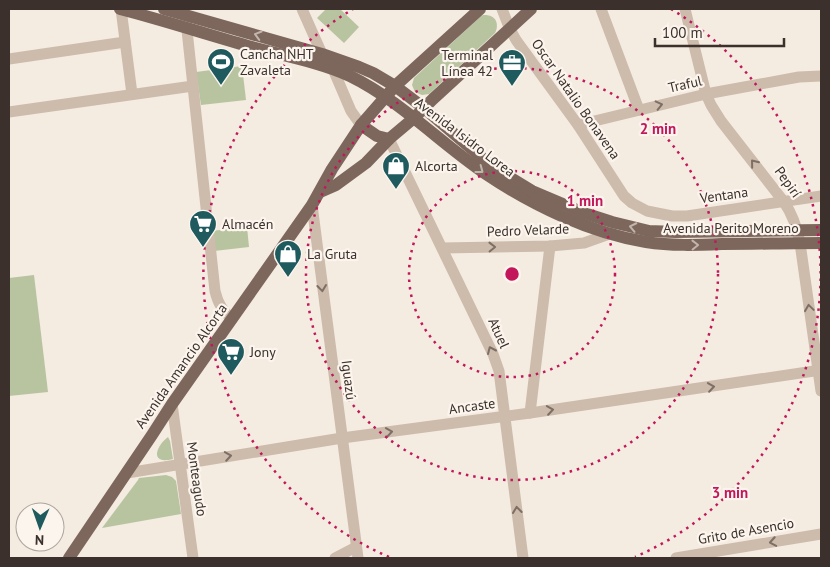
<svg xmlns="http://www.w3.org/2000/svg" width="830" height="567" font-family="'PT Sans',sans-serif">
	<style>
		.green { fill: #b8c4a0 }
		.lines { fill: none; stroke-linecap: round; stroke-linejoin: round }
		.minor { stroke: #cdbbac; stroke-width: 11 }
		.major { stroke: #7d675c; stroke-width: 12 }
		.oneway { stroke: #c2b5ac }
		.oneway2 { stroke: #7d6f65 }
		.ring { fill: none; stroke: #c2185b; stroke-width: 2.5; stroke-dasharray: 2.5 5 }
		.labels { text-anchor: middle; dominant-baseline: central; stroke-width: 4.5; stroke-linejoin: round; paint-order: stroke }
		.poi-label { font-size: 14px; fill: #3b302b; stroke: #fbf5ee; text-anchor: start }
		.street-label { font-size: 14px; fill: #3b302b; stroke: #fbf5ee }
		.centre { fill: #c2185b; stroke: #fbf5ee; stroke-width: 2.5 }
		.ring-label { font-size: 15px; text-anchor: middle; font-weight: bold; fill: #c2185b; stroke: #fbf5ee; stroke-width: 4.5; stroke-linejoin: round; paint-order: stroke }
	</style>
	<rect width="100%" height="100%" fill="#f4ebe1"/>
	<g class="green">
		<polygon points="326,9 340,9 359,27 344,43 317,18"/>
		<path d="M 483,15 C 495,14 500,23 495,33 L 429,94 L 422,95 L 415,92 L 412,85 L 414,78 L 480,17 Z"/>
		<polygon points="242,66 246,100 201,105 196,72"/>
		<polygon points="247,227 249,247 214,251 211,231"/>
		<polygon points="34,275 48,392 9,396 9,278"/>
		<path d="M 168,437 L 170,441 L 173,459 C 150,465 155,447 168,437 Z"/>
		<polygon points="166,475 172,477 176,481 181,514 102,528 138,480 139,478"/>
	</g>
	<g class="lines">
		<g class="minor">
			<polyline points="121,9 132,94"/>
			<polyline points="302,9 322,54 333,69 351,111 361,125"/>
			<polyline points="502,9 509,27 516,40 578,125 624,196 632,203 647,211 672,216 687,216 821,196"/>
			<polyline points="601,9 639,110"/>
			<path d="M 685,9 L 706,94 L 711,105 L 721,121 L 784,202 C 793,215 797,227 800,243 L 821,391"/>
			<path d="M 186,21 L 215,291 C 218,304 223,311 232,319"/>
			<polyline points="9,59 125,42"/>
			<polyline points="9,112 193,86"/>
			<polyline points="578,125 706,94 799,77 821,76"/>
			<polyline points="389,139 493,354 499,371 523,558"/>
			<polyline points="312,205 358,558"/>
			<polyline points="443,248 550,246 584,243 612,233"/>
			<polyline points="172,404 193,558"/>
			<polyline points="530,413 550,246"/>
			<polyline points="127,473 342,438 530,413 821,370"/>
			<polyline points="335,558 356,547"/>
			<polyline points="676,558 821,534"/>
		</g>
		<g class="major">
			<path d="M 120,9 C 163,20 205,34 248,46 C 280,55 320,62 350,76 C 401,101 440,143 486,174 C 532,205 590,233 646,242 C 671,246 697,245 722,244 C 755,244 788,243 821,243"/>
			<polyline points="164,9 322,54 359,67 373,73 395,86 424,108 487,162 509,177 532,191 584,213 612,222 649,231 676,232 821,230"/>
			<polyline points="361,125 377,136 389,139"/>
			<polyline points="320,192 336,185 366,163 389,139 414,118 433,99 531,9"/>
			<polyline points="69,558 152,435 172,404 312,205 332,169 361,125 395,86 480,9"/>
		</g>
	</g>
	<defs><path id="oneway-chevron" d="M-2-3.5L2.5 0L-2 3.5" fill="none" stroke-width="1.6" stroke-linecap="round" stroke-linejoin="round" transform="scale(1.25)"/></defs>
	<g class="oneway">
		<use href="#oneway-chevron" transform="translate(258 35) rotate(-164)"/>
		<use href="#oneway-chevron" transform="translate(480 170) rotate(37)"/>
		<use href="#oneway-chevron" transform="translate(633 227) rotate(-168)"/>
		<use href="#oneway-chevron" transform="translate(695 245) rotate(-1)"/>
	</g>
	<g class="oneway2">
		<use href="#oneway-chevron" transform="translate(659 105) rotate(-13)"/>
		<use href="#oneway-chevron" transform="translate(754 163) rotate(-129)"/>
		<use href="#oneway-chevron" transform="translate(492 247) rotate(-1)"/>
		<use href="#oneway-chevron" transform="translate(322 288) rotate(83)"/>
		<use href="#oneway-chevron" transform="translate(809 308) rotate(-98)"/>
		<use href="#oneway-chevron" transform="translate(491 350) rotate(-114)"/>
		<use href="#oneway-chevron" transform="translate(711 387) rotate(-8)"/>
		<use href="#oneway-chevron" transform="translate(550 410) rotate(-8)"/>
		<use href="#oneway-chevron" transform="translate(389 432) rotate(-8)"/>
		<use href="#oneway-chevron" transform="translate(228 456) rotate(-9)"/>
		<use href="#oneway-chevron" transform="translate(517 510) rotate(-97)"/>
		<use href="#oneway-chevron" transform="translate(773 542) rotate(170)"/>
	</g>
	<g class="ring">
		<circle cx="512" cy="274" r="103"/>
		<circle cx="512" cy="274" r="206"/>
		<path d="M389 557A309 309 0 0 1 353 9M671 9A309 309 0 0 1 635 557"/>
	</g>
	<defs>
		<symbol id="stadium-pin" viewBox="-11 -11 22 30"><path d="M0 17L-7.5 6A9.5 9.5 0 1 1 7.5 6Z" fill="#1f5a5e" stroke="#fbf5ee"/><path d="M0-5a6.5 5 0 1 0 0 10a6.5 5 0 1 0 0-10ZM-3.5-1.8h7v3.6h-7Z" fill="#fff"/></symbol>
		<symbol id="office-pin" viewBox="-11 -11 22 30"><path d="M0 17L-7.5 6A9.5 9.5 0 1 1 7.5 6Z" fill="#1f5a5e" stroke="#fbf5ee"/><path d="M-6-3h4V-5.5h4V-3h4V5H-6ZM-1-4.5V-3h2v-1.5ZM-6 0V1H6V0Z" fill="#fff"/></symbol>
		<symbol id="shop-pin" viewBox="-11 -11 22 30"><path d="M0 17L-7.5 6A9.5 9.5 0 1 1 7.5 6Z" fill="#1f5a5e" stroke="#fbf5ee"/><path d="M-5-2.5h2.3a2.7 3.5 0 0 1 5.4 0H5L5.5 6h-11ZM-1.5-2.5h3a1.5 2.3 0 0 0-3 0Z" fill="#fff"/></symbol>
		<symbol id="supermarket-pin" viewBox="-11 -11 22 30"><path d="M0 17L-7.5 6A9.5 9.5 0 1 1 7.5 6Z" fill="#1f5a5e" stroke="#fbf5ee"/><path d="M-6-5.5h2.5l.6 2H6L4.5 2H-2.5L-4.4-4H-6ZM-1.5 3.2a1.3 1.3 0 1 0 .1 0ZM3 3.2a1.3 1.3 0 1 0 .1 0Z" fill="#fff"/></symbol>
	</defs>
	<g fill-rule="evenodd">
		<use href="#stadium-pin" x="205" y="46" width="32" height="43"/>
		<use href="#office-pin" x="496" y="47" width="32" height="43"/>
		<use href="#shop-pin" x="380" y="150" width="32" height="43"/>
		<use href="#supermarket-pin" x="187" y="208" width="32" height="43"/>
		<use href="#shop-pin" x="272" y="238" width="32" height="43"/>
		<use href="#supermarket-pin" x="215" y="336" width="32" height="43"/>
	</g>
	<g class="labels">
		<g class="poi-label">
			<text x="240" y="54">Cancha NHT<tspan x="240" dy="16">Zavaleta</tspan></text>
			<text x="493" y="55" text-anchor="end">Terminal<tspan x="493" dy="16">Línea 42</tspan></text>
			<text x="415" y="166">Alcorta</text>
			<text x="222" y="224">Almacén</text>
			<text x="307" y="254">La Gruta</text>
			<text x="250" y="352">Jony</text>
		</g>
		<g class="street-label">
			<text transform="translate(685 84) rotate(-13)">Traful</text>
			<text transform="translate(576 99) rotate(55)">Oscar Natalio Bonavena</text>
			<text transform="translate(465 137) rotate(37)">Avenida Isidro Lorea</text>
			<text transform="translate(788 182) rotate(54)">Pepirí</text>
			<text transform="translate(724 195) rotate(-8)">Ventana</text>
			<text x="731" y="228">Avenida Perito Moreno</text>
			<text transform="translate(528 230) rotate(-2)">Pedro Velarde</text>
			<text transform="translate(499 333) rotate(66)">Atuel</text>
			<text transform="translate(181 366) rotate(-55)">Avenida Amancio Alcorta</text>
			<text transform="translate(349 380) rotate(83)">Iguazú</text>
			<text transform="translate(472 406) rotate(-8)">Ancaste</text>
			<text transform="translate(197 479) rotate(82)">Monteagudo</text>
			<text transform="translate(746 531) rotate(-10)">Grito de Asencio</text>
		</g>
	</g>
	<circle cx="512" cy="274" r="8" class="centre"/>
	<g class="ring-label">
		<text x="658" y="134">2 min</text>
		<text x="585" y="206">1 min</text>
		<text x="730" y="498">3 min</text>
	</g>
	<rect width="830" height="567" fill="none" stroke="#3b302b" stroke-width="20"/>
	<g transform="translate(40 527) rotate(182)"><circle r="24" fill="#fbf5ee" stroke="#aea6a0"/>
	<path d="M0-4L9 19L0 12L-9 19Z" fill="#1f5a5e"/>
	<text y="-8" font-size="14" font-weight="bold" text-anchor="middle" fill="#3b302b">N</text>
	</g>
	<path d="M655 38v8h129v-8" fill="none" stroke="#3b302b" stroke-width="2.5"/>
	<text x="662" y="38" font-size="15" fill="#3b302b" stroke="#fbf5ee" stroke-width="4" paint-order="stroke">100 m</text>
</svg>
